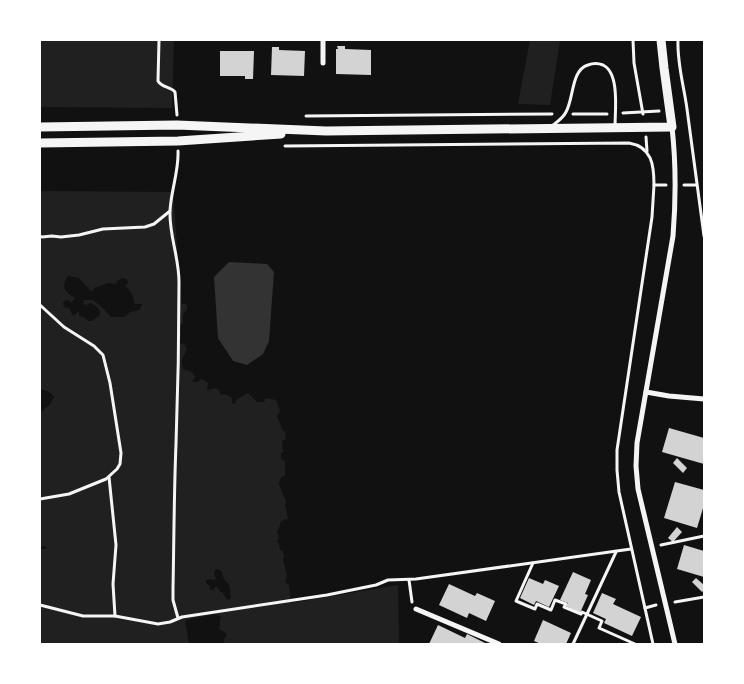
<svg xmlns="http://www.w3.org/2000/svg" width="744" height="684" font-family="Overpass,sans-serif">
	<style>
		.green { fill: #202020; fill-rule: evenodd }
		.water { fill: #333 }
		.building { fill: #d3d3d3 }
		.lines { fill: none; stroke-linecap: round; stroke-linejoin: round }
		.path { stroke: #f5f5f5; stroke-width: 3 }
		.service { stroke: #f5f5f5; stroke-width: 3 }
		.minor { stroke: #f5f5f5; stroke-width: 5 }
		.tertiary { stroke: #f5f5f5; stroke-width: 9 }
	</style>
	<rect width="100%" height="100%" fill="#111"/>
	<g class="green">
		<polygon points="40,40 174,40 172,108 40,107"/>
		<polygon points="530,40 560,40 550,105 518,104"/>
		<path d="M 40,191 L 173,192 L 181,300 L 182,304 L 186,304 L 187,306 L 187,309 L 183,314 L 183,323 L 178,327 L 178,329 L 181,333 L 180,343 L 184,344 L 187,350 L 185,351 L 185,354 C 181,359 181,363 183,369 C 188,371 193,371 195,377 L 192,382 L 198,382 L 200,379 L 204,380 L 208,383 L 207,390 C 211,390 213,388 217,388 L 220,393 L 220,395 C 224,393 228,395 232,398 L 232,403 L 235,404 L 236,400 L 248,393 L 257,402 L 264,402 L 266,398 L 276,400 L 280,411 L 277,416 L 283,431 L 285,431 L 286,439 L 282,441 L 282,448 L 284,451 L 281,454 L 281,459 L 285,461 L 285,476 L 283,476 L 280,479 L 279,484 L 286,501 L 285,505 L 288,519 L 283,520 L 280,523 L 280,526 L 277,531 L 279,537 L 277,542 L 279,544 L 280,550 L 283,551 L 284,556 L 283,560 L 285,567 L 287,576 L 285,582 L 289,585 L 291,603 L 398,585 L 399,644 L 244,644 L 242,643 L 241,644 L 225,644 C 222,639 226,638 227,634 L 218,628 L 220,627 L 220,619 L 222,618 L 220,616 L 215,614 L 185,620 L 189,644 L 40,644 L 40,549 L 44,549 L 47,548 L 44,546 L 40,547 L 40,413 L 51,403 L 54,397 C 51,391 45,391 40,389 ZM 68,276 L 79,278 L 86,286 L 89,288 L 89,290 L 93,291 L 94,288 L 108,283 L 116,284 L 118,280 L 124,278 L 128,280 L 128,283 L 125,286 C 130,289 135,298 134,304 L 142,304 L 141,308 L 137,311 L 130,312 L 125,317 L 111,317 L 104,309 L 93,300 L 84,300 L 83,304 L 86,305 L 90,303 L 96,306 L 100,311 L 100,315 L 92,321 L 88,321 L 84,317 L 79,316 L 79,311 L 73,316 L 69,308 L 64,307 L 63,303 L 66,300 L 69,300 L 71,303 L 75,298 C 64,292 61,286 68,276 ZM 218,569 L 222,572 C 222,576 225,582 229,584 L 231,598 L 229,600 L 227,599 L 222,592 L 220,592 L 219,589 L 217,587 L 215,587 L 214,590 L 211,590 L 209,588 L 210,586 L 206,583 L 206,580 L 210,579 L 214,580 L 216,579 L 214,573 L 215,570 Z"/>
	</g>
	<polygon class="water" points="229,262 267,264 274,272 269,341 263,354 247,365 233,361 218,338 214,277"/>
	<g class="building">
		<polygon points="337,46 345,46 345,49 371,50 371,75 336,74 336,49 338,49"/>
		<polygon points="272,47 279,47 279,50 305,51 304,76 271,75"/>
		<polygon points="220,51 254,51 253,79 245,79 245,76 220,76"/>
		<polygon points="669,428 704,438 704,464 662,452"/>
		<polygon points="677,458 687,468 683,473 673,463"/>
		<polygon points="675,482 704,490 704,505 697,528 664,518"/>
		<polygon points="677,527 682,532 673,542 668,538"/>
		<polygon points="684,545 704,551 704,577 677,569"/>
		<polygon points="573,572 591,580 585,594 588,595 580,613 566,606 568,603 560,600"/>
		<polygon points="529,578 543,584 545,580 559,586 549,607 536,601 534,605 520,598"/>
		<polygon points="696,578 704,585 704,590 702,592 692,582"/>
		<polygon points="449,584 475,596 477,593 495,601 486,621 469,613 467,618 439,605"/>
		<polygon points="602,593 616,599 613,604 641,617 632,636 604,623 606,619 593,613"/>
		<polygon points="543,620 571,633 566,644 541,644 534,641"/>
		<polygon points="438,625 465,638 467,634 485,643 484,644 429,644"/>
	</g>
	<g class="lines">
		<g class="path">
			<path d="M 159,40 L 158,81 C 162,88 170,86 175,92 L 177,115"/>
			<polyline points="633,40 634,63 643,114"/>
			<path d="M 678,40 C 677,64 684,86 687,109 C 693,151 698,194 704,236"/>
			<polyline points="623,113 659,111"/>
			<polyline points="573,114 607,114"/>
			<polyline points="306,116 552,114"/>
			<polyline points="646,137 647,151"/>
			<path d="M 285,146 L 629,143 C 652,147 654,165 654,185"/>
			<polyline points="684,185 696,185"/>
			<polyline points="40,236 42,237 52,236 61,237 79,235 103,229 145,227 154,224 170,211"/>
			<polyline points="40,305 64,327 94,346 103,355 110,383 121,453 120,464 117,469 106,479 69,494 40,499"/>
			<polyline points="109,477 116,545 113,584 115,616"/>
			<polyline points="661,545 704,536"/>
			<polyline points="533,563 516,601 535,609 537,604 551,610 555,600 566,604 564,607 581,614 582,612 602,621 599,628 635,644"/>
			<polyline points="409,580 412,602"/>
			<polyline points="675,602 704,597"/>
			<polyline points="40,605 83,616 115,616 158,624 170,622 182,617 327,595 376,585 388,580 416,579 631,549"/>
			<polyline points="645,608 656,605"/>
			<path d="M 178,618 L 173,600 L 173,588 C 174,540 174,492 176,444 C 178,390 179,336 179,282 C 179,257 169,235 170,211 C 171,190 179,171 178,151"/>
			<polyline points="573,644 616,552"/>
			<polyline points="653,644 619,492 617,470 617,450 652,217 654,185 666,185"/>
		</g>
		<path class="service" d="M 552,126 C 557,122 563,118 566,112 C 574,98 571,70 588,65 C 593,63 598,63 603,65 C 620,73 615,111 615,127"/>
		<g class="minor">
			<polyline points="323,63 323,40"/>
			<path d="M 672,127 C 676,163 676,199 673,236 L 637,443 L 636,466 L 638,489 L 675,644"/>
			<polyline points="646,392 669,396 704,399"/>
			<polyline points="416,609 499,644"/>
		</g>
		<g class="tertiary">
			<polyline points="40,127 177,125 326,131 672,127 664,68 661,40"/>
			<polyline points="40,143 178,141 281,134"/>
		</g>
	</g>
	<rect width="744" height="684" fill="none" stroke="#ffffff" stroke-width="82"/>
</svg>
